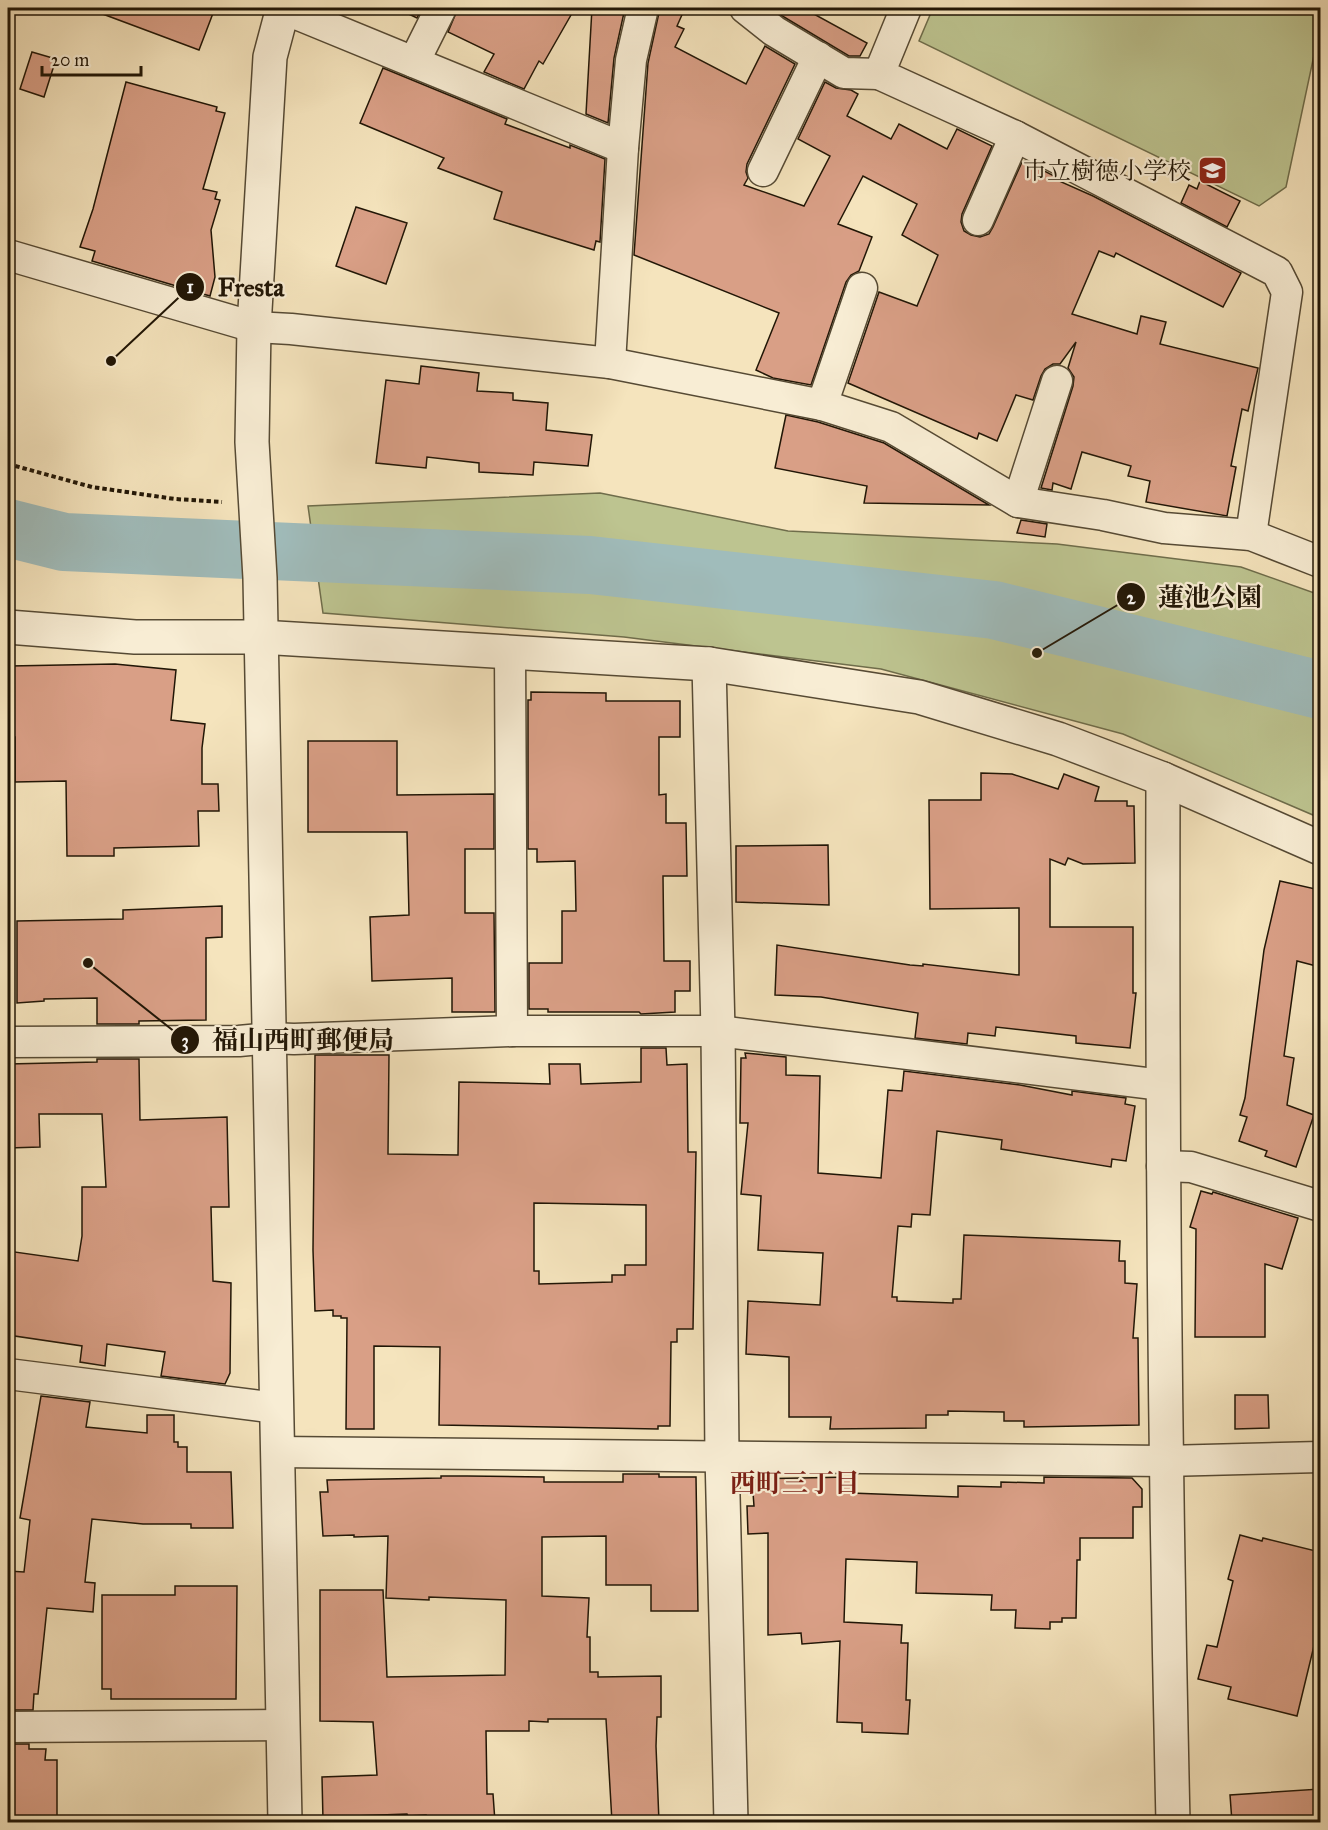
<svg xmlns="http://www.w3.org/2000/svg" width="1328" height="1830" font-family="'IM FELL Great Primer','Noto Serif JP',serif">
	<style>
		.green { fill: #bdc490; stroke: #6f6d4b; stroke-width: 1.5 }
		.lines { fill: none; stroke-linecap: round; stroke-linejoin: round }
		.river { stroke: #a0bcbb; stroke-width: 58 }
		.building { fill: #d99f86; stroke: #211606; stroke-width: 1.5; fill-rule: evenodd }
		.minor-casing { stroke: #564a34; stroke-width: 33 }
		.tertiary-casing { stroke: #564a34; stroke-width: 36 }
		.path { stroke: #211606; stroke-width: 4; stroke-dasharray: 4.5 3; stroke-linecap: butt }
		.minor { stroke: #f8edd4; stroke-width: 30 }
		.tertiary { stroke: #f8edd4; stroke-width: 33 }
		.labels { text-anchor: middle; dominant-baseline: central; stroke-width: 4.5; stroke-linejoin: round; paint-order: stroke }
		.poi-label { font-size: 24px; fill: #211606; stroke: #f8edd4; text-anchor: end }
		.neighbourhood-label { font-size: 26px; font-weight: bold; fill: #7a1f14; stroke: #f8edd4 }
		.leader { fill: none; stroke: #211606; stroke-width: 2 }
		.callout-dot { fill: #211606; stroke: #f8edd4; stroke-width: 2 }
		.mark-label { font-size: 18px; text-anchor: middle; font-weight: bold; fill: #fff }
		.callout-label { font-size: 26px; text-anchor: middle; font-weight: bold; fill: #211606; stroke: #f8edd4; stroke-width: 4.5; stroke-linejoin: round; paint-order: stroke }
	</style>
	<rect width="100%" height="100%" fill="#f5e4bd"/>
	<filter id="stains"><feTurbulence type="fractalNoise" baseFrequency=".00333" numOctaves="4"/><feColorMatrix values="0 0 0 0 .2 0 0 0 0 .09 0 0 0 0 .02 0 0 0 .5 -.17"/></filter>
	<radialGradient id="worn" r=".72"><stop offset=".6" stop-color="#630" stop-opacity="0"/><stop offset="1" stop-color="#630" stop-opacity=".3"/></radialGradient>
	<g class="green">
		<polygon points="933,8 1320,8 1320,27 1286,187 1259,206 919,41"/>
		<polygon points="600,493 788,531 1057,544 1241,567 1320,595 1320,818 1123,734 881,669 624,637 323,613 308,506"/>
	</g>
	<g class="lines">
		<polyline class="river" points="8,528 64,542 590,565 994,610 1320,690"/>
	</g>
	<g class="building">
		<polygon points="93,8 215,8 199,50 92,10"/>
		<polygon points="396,8 422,8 417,18"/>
		<polygon points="458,8 575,8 543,64 539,61 524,89 484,72 494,54 448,32"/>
		<polygon points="592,8 625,8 614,58 608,123 586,114"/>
		<polygon points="660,8 685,8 677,26 684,29 675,47 746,84 765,46 795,64 747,164 746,172 748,178 744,185 804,206 830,156 798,139 825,82 836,88 851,90 858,94 847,116 891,139 899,124 947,149 957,129 992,146 962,214 961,222 964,231 971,235 980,237 989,234 993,227 1022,162 1025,161 1060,179 1059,181 1093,196 1241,273 1223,307 1116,253 1114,257 1099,251 1072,314 1137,334 1141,316 1166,322 1160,344 1258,368 1248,411 1242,409 1231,466 1236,467 1227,516 1146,502 1150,481 1128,476 1131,466 1082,452 1071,489 1053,483 1052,490 1041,488 1073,386 1074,377 1068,368 1076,342 1060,364 1053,364 1045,369 1041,376 1033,400 1016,395 997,441 979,433 977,439 848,383 879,292 917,306 938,255 902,235 917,204 863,176 838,224 872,237 859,271 851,275 846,282 811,385 773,378 756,370 779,313 634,255 648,63"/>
		<polygon points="785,8 803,8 867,43 860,56 849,56 784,17 781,15"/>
		<polygon points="32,52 56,59 44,97 20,89"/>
		<polygon points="383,68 507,119 505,124 570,148 570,145 605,159 600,242 596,241 594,250 494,219 502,192 438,168 444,158 360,123"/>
		<polygon points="126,82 217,107 216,111 225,113 203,189 217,192 215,199 220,200 211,230 215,277 210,296 92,261 95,251 80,247 93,209"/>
		<polygon points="1200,181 1240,201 1227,227 1181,203 1189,185 1197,189"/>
		<polygon points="356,207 407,223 386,284 336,266"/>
		<polygon points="421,366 479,373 477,391 513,393 513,400 548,403 546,430 592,435 588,466 534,462 533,475 479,472 479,463 427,457 426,468 376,463 386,380 419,384"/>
		<polygon points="786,415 818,422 884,443 989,505 864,503 867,486 775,468"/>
		<polygon points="1021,520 1047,524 1045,537 1017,533"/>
		<polygon points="115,664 176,670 171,720 205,724 202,748 202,784 218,784 219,811 198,811 199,846 114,848 114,856 67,856 66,781 15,782 15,737 11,737 10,666"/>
		<polygon points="531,692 606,693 606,701 680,701 680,737 659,737 659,795 666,794 666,823 686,823 687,876 663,876 664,961 690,961 690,991 675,991 675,1012 641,1014 639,1012 548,1012 548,1009 529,1009 529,963 562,963 562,911 576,911 575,861 537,862 537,849 528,849 528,700 531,700"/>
		<polygon points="308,741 397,741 397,795 494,794 494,849 465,849 465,913 494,913 495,1012 452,1012 452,978 372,981 370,917 409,915 407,832 308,832"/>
		<polygon points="981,773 1012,774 1058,789 1064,774 1099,787 1095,801 1127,801 1127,806 1134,806 1135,863 1083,864 1068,858 1065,865 1050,859 1050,927 1133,927 1133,993 1136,993 1130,1048 1076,1043 1076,1036 996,1027 995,1036 968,1033 967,1044 915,1038 918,1013 821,997 775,995 777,945 910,965 923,966 923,964 1019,975 1019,908 930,909 929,800 981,800"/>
		<polygon points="828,845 829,905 736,902 736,846"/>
		<polygon points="1280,881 1320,890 1320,967 1297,961 1284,1056 1294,1058 1287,1105 1314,1115 1296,1167 1265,1156 1267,1151 1239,1141 1247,1117 1240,1115 1245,1098 1264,950"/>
		<polygon points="222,906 222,937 206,938 206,1020 139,1021 139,1024 97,1024 97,998 44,999 44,1001 17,1003 17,921 123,919 123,910"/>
		<path d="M 641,1048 L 666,1048 L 667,1065 L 687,1064 L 688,1152 L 696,1152 L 693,1329 L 677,1329 L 677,1342 L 671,1342 L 670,1426 L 658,1426 L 658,1429 L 439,1425 L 440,1347 L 374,1346 L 374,1429 L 346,1429 L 347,1318 L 341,1318 L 341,1316 L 333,1316 L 333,1310 L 315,1311 L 313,1250 L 315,1055 L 389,1055 L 388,1154 L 458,1155 L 459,1082 L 550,1084 L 549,1064 L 580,1064 L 581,1084 L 641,1082 ZM 534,1203 L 646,1205 L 646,1265 L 625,1265 L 625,1275 L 612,1275 L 612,1282 L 539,1284 L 539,1271 L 534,1271 Z"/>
		<polygon points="745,1053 786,1057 786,1075 820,1076 818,1173 881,1178 888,1090 902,1091 904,1071 1020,1085 1072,1095 1072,1091 1126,1098 1125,1104 1135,1106 1126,1161 1112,1159 1111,1167 1001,1149 1002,1140 937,1131 930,1215 912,1214 911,1227 898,1226 892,1297 897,1297 897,1301 953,1303 953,1299 961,1299 964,1235 1120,1241 1119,1261 1125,1261 1125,1283 1137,1284 1133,1338 1138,1338 1139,1425 1024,1427 1024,1421 1004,1421 1004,1412 948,1411 948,1415 926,1415 926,1428 830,1429 831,1417 789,1417 789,1357 746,1354 748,1301 820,1305 823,1253 758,1250 761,1196 741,1194 748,1123 740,1123 741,1058 746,1058"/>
		<polygon points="97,1059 139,1059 140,1120 227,1117 229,1207 211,1207 213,1281 231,1283 230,1373 225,1384 161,1376 165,1352 107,1344 105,1366 80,1362 82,1346 8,1335 8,1251 78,1261 82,1236 82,1187 106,1187 102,1114 39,1114 40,1147 8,1148 8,1064 97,1062"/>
		<polygon points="1201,1191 1212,1194 1213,1192 1298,1218 1282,1269 1265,1264 1265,1337 1195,1337 1196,1229 1190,1227"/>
		<polygon points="1235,1395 1268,1395 1269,1428 1235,1429"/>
		<polygon points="41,1396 90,1402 86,1427 147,1433 147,1415 174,1415 174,1442 178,1442 178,1447 187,1447 187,1472 231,1472 233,1528 191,1528 191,1524 143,1524 92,1519 85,1582 95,1583 93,1612 47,1608 38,1694 34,1694 33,1710 8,1710 8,1571 24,1572 30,1520 20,1518"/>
		<polygon points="623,1474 659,1474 659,1477 696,1477 698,1611 651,1611 651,1585 606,1585 606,1536 542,1537 542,1596 589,1598 587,1637 590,1637 590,1672 598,1672 598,1677 661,1676 661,1717 657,1717 656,1746 659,1822 612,1822 606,1719 548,1719 548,1722 529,1721 529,1731 486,1731 487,1794 493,1794 495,1822 433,1822 433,1820 426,1820 426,1815 408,1816 407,1814 353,1816 353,1819 323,1820 322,1777 377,1775 373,1722 320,1721 320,1590 383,1590 387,1677 505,1675 506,1600 429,1597 429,1600 386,1598 388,1536 354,1537 354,1535 323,1536 320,1492 328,1492 327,1480 441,1478 441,1476 467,1476 544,1477 544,1482 623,1482"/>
		<polygon points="851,1477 851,1493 958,1497 958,1486 1001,1487 1001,1482 1044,1483 1044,1477 1132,1478 1142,1489 1142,1507 1133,1507 1133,1538 1080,1538 1080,1560 1077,1560 1076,1618 1062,1618 1062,1622 1050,1622 1050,1629 1015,1628 1016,1610 991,1610 992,1595 916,1593 917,1562 846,1559 844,1622 902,1625 901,1643 908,1643 906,1700 910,1700 908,1734 862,1732 862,1723 837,1722 840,1641 802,1644 801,1633 768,1635 768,1533 748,1534 747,1506 754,1506 752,1479"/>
		<polygon points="1240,1535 1262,1541 1263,1538 1320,1552 1320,1621 1297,1716 1228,1699 1231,1687 1198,1679 1207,1645 1217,1647 1233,1581 1228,1579"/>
		<polygon points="175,1586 237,1586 236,1699 111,1699 111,1689 102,1689 102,1595 175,1595"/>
		<polygon points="8,1744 29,1744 29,1749 46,1749 45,1760 57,1760 57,1822 8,1822"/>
		<polygon points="1320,1789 1320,1822 1232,1822 1230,1795"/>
	</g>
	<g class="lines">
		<defs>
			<g id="minor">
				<polyline points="282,8 623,148"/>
				<polyline points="745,8 774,31 844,73 879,74"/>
				<polyline points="906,8 879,74 1015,136 1277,272 1287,292 1251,535"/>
				<polyline points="414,62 441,8"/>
				<polyline points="763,171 818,57"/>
				<polyline points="978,220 1015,136"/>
				<polyline points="8,255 254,327 291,329 610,363 822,405 891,427 1018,502 1103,515 1164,528 1251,535 1320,562"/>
				<polyline points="610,363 623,148 631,60 643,8"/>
				<polyline points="822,405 862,288"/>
				<polyline points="1018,502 1057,381"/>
				<polyline points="510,653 512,1031"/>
				<polyline points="8,1042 239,1041 270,1038 294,1039 512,1031 718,1031 1162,1085"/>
				<polyline points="1162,1166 1191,1167 1320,1206"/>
				<polyline points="8,1374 276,1408"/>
				<polyline points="277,1452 1165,1461 1320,1457"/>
				<polyline points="8,1727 283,1725"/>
			</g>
			<g id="tertiary">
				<polyline points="283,8 270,57 254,327 252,442 260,578 285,1822"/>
				<polyline points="8,627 135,637 260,637 709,664 919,697 1058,739 1163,779 1320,848"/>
				<polyline points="709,664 718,1031 722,1455 731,1822"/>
				<path d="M 1163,779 C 1162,1127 1165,1475 1173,1822"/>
			</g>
		</defs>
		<use href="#minor" class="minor-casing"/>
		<use href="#tertiary" class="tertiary-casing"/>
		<polyline class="path" points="8,464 92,487 175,499 222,502"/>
		<use href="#minor" class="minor"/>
		<use href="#tertiary" class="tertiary"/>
	</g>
	<defs>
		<symbol id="school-square" viewBox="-11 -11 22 22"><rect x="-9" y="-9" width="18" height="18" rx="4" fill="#8f2418" stroke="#f8edd4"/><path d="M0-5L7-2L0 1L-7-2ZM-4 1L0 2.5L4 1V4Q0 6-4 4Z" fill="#fff"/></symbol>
	</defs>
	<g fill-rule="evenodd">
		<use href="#school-square" x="1196" y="154" width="33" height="33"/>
	</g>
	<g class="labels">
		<g class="poi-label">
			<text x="1191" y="171">市立樹徳小学校</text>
		</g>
		<g class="neighbourhood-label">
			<text x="795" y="1483">西町三丁目</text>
		</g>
	</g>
	<path class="leader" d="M111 361L190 287M1037 653L1131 597M88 963L185 1040"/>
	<g class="callout-dot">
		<circle cx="111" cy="361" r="6"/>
		<circle cx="1037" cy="653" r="6"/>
		<circle cx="88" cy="963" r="6"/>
		<circle cx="190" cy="287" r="15"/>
		<circle cx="1131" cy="597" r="15"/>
		<circle cx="185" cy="1040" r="15"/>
	</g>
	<g class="mark-label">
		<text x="190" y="293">1</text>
		<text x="1131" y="604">2</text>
		<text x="185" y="1047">3</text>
	</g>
	<g class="callout-label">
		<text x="251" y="296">Fresta</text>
		<text x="1210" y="606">蓮池公園</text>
		<text x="303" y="1049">福山西町郵便局</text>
	</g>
	<rect width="1328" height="1830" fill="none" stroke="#f5e4bd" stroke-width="30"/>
	<rect x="9" y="9" width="1310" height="1812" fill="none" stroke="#211606" stroke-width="3"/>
	<rect x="15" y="15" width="1298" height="1800" fill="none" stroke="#211606" stroke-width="1.5"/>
	<path d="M42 66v9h99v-9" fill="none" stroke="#211606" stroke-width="3"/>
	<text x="51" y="66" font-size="18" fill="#211606" stroke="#f8edd4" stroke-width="4.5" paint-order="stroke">20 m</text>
	<rect width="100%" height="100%" filter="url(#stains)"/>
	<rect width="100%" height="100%" fill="url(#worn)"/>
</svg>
